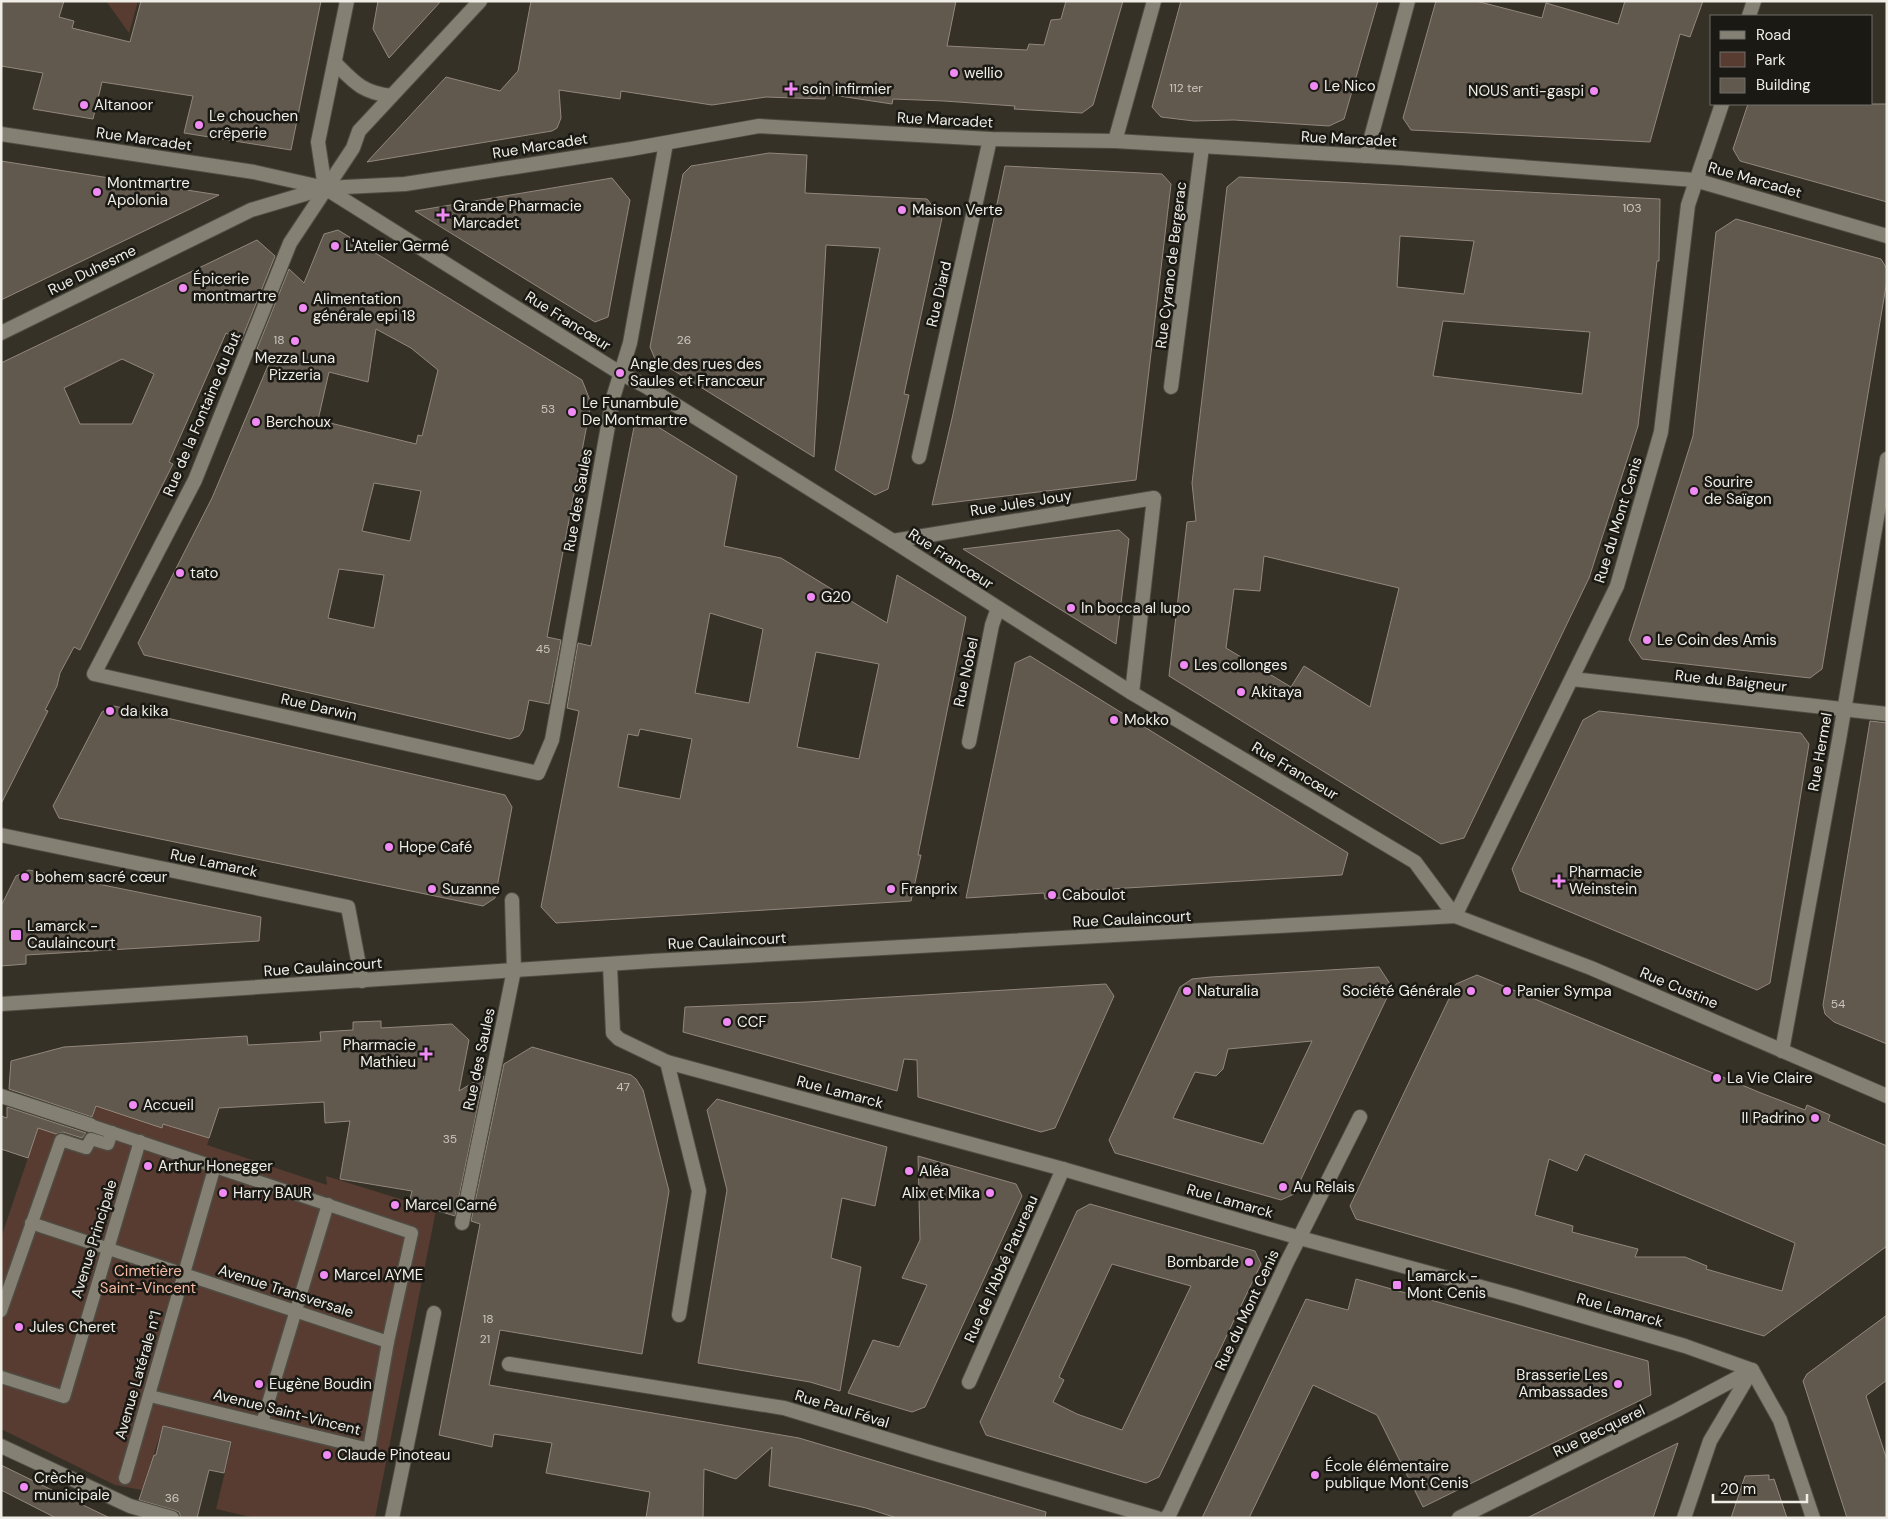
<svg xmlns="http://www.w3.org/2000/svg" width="1888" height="1519" font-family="'DM Sans',sans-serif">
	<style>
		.green { fill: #583c32 }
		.building { fill: #61584e; stroke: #92877d; fill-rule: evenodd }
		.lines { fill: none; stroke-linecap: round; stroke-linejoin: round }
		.service-casing { stroke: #4f4c43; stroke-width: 15 }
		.pedestrian-casing { stroke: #4f4c43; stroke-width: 16 }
		.minor-casing { stroke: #4f4c43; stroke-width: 16 }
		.tertiary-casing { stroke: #4f4c43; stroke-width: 16 }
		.service { stroke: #848073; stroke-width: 12 }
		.pedestrian { stroke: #848073; stroke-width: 14 }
		.minor { stroke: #848073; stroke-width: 14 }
		.tertiary { stroke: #848073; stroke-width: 14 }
		.poi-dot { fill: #f08bf5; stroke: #1b1914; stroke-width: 2 }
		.labels { text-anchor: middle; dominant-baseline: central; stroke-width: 5; stroke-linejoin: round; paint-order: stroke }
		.number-label { font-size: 12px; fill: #ccc8c0 }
		.poi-label { font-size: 15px; fill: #efede6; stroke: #1b1914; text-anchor: start }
		.street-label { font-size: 15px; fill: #efede6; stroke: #1b1914 }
		.park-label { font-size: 15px; fill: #f4b9a3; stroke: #1b1914 }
	</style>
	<rect width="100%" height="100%" fill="#353126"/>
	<g class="green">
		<polygon points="106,1 138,1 129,33"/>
		<polygon points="105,1081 216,1118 207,1145 327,1185 326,1176 436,1210 375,1518 255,1518 216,1509 232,1443 231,1442 163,1426 142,1490 115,1485 1,1429 1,1238 38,1128 84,1142"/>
	</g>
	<g class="building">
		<polygon points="1,1 64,1 59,17 74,21 72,28 130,42 141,1 321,1 291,150 184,133 193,96 102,82 93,119 33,109 43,73 1,66"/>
		<polygon points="378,1 441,1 389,58 373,29"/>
		<polygon points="531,1 956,1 947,46 1027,50 1029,44 1044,45 1051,20 1061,19 1066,1 1123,1 1093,105 1082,113 1014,109 1015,106 944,101 893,99 892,104 826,94 825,99 766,97 712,105 621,91 620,99 559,90 561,118 557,128 552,131 367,162 446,77 500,91 518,71"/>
		<polygon points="1181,1 1378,1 1344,119 1329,126 1234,120 1194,121 1161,117 1152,107"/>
		<polygon points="1436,1 1476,1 1542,18 1546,3 1618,24 1625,1 1703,1 1690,37 1680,34 1650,142 1411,130 1403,118"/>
		<polygon points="1748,104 1887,104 1887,202 1740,161 1733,149"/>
		<polygon points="769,153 807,155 805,193 927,199 942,218 904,394 909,395 888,489 875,495 835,470 880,248 826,245 814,457 655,359 650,347 683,174 691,166"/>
		<polygon points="1,161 135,182 219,195 1,300"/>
		<polygon points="1005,166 1162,174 1171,184 1136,480 932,505 953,414"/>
		<path d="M 1239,177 L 1660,199 L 1659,261 L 1657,261 L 1638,426 L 1589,578 L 1464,838 L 1441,844 L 1169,676 L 1187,522 L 1196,521 L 1192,483 L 1227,187 ZM 1400,236 L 1474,241 L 1464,294 L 1397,287 ZM 1443,321 L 1590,332 L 1582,394 L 1433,376 ZM 1264,556 L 1399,588 L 1370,707 L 1304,666 L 1291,687 L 1226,648 L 1234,589 L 1260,591 Z"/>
		<polygon points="612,178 630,200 608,317 595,322 415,211"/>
		<polygon points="1736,219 1881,259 1887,269 1887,280 1822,669 1810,678 1642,659 1629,640 1693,436 1716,232"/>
		<path d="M 338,230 L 582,380 L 591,403 L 547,637 L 561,640 L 549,704 L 529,700 L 523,730 L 519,736 L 510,739 L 144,655 L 138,643 L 212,498 L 272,356 L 257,349 L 289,269 L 304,283 L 324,234 ZM 376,329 L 411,348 L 438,370 L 422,436 L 418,435 L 416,444 L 318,420 L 329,372 L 368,382 ZM 374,483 L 421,491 L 410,541 L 362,531 ZM 339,569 L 384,575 L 374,628 L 328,618 Z"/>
		<path d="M 257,240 L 275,256 L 241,341 L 226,333 L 169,462 L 173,464 L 80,650 L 74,647 L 60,673 L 57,686 L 45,710 L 48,711 L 1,804 L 1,363 ZM 122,359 L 154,374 L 132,424 L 80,424 L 64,388 Z"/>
		<path d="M 647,420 L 737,476 L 724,546 L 781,558 L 887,623 L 897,575 L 966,617 L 918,855 L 921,855 L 911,901 L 556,923 L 541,907 L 579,711 L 567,708 L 578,643 L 591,646 L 634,427 ZM 710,613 L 763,629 L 749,703 L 695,693 ZM 816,652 L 879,664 L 859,759 L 797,747 ZM 640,729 L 692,739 L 680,799 L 618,787 L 628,734 L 638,736 Z"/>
		<polygon points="1119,530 1129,539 1116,644 963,549"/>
		<polygon points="1030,656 1348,853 1342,875 1077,891 1078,897 1045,899 1044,893 966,898 1015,663"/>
		<polygon points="114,706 505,795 512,807 495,898 483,906 59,818 53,806 102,712"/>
		<polygon points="1599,711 1801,733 1809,744 1770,983 1757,990 1520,891 1512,869 1583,720"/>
		<polygon points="1870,721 1887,723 1887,1044 1834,1022 1825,1014 1823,1005"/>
		<polygon points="29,870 261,917 259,941 26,955 26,964 1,966 1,906 16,876"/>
		<path d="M 1379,967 L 1392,987 L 1294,1194 L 1281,1200 L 1115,1153 L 1109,1140 L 1180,987 L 1192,979 L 1211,977 ZM 1312,1041 L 1263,1144 L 1173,1118 L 1195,1072 L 1216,1076 L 1223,1069 L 1228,1049 Z"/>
		<path d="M 1477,975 L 1761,1093 L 1805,1110 L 1807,1105 L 1830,1115 L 1828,1121 L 1887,1146 L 1887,1246 L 1764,1336 L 1356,1219 L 1350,1206 L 1456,984 ZM 1585,1154 L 1795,1243 L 1782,1291 L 1706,1269 L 1707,1266 L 1685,1257 L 1635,1257 L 1638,1249 L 1572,1232 L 1573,1226 L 1535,1215 L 1549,1159 L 1577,1171 Z"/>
		<polygon points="1106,984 1114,996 1055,1128 1041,1132 918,1097 917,1060 904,1059 897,1091 683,1032 685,1007 807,1002"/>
		<polygon points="381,1021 381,1028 452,1024 469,1040 459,1091 484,1076 455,1216 409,1202 412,1191 340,1179 350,1121 325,1123 324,1102 219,1108 209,1138 163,1124 162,1128 96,1106 92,1117 9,1089 11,1061 64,1047 247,1036 248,1045 321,1041 320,1032 353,1030 353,1022"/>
		<polygon points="532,1047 631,1075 636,1079 643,1090 669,1191 642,1354 500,1330 489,1385 799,1438 1046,1512 1045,1518 897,1518 866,1508 769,1486 772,1447 736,1479 704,1469 703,1518 646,1518 650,1492 546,1473 552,1443 494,1434 492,1447 439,1435 480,1224 471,1221 504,1064"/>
		<polygon points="717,1099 887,1147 875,1206 842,1198 831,1258 861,1267 840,1391 810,1382 698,1363 727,1190 707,1110"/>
		<polygon points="7,1107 86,1133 82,1138 63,1132 56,1134 38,1128 28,1158 1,1149 1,1116 7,1118"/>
		<polygon points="918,1156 1016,1184 1022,1196 925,1407 912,1412 848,1393 873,1340 899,1347 927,1285 902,1278 920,1240"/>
		<path d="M 1090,1204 L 1255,1251 L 1261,1264 L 1159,1477 L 1146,1483 L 986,1435 L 980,1422 L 1077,1211 ZM 1112,1264 L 1191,1286 L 1122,1430 L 1077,1414 L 1053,1402 L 1064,1380 L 1059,1377 Z"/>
		<polygon points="1356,1279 1648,1361 1651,1395 1423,1507 1377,1415 1313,1385 1249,1518 1202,1518 1306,1299 1348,1310"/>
		<polygon points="1887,1315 1887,1380 1866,1396 1887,1460 1887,1518 1847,1518 1803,1381 1807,1374"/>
		<polygon points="163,1426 231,1442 224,1473 209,1470 197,1518 181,1518 179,1512 174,1510 139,1500 154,1455 156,1455"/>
		<polygon points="1678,1443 1653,1518 1527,1518 1605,1479"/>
		<polygon points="1,1465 60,1494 110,1518 56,1518 1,1490"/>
		<polygon points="1769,1475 1769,1480 1774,1479 1787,1518 1731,1518 1745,1476"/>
	</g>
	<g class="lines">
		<defs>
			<g id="service">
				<polyline points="90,1125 412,1233 388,1342 369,1449 150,1396"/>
				<polyline points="31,1223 388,1342"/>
				<polyline points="1,1311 61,1140 86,1148 91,1139 108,1144 112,1132"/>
				<polyline points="1,1377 64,1397 140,1141"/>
				<polyline points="262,1423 328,1204"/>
				<polyline points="125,1478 215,1166"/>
			</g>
			<g id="pedestrian">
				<polyline points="512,900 514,970"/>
				<polyline points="462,1223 497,1054"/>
				<polyline points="1,1446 130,1506 172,1518"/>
				<polyline points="392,1518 434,1313"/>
				<polyline points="1459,1518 1677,1410 1752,1370"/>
				<polyline points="1684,1518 1710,1441 1752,1370"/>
			</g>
			<g id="minor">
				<polyline points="480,1 359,131 353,148 290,243 195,480 94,674 538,773 552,740 613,398 630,343 666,143"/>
				<polyline points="1749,16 1754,1"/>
				<path d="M 335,63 C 355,83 362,92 391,96"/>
				<polyline points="1,134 254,172 325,188 405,184 631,149 759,126 990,139 1115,141 1401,158 1695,180 1887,236"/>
				<polyline points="1115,141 1154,1"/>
				<polyline points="1366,156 1408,1"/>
				<polyline points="325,188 318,142 347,1"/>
				<polyline points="1,333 251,210 325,188 620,373 647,387 893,541 1132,693 1415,862 1455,916 1617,586 1661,432 1688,205 1722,104"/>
				<polyline points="1171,387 1202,147"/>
				<polyline points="919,457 990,139"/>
				<polyline points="893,541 1154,498 1132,693"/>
				<polyline points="1572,679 1887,714"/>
				<polyline points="969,742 992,625 998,608"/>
				<polyline points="1,835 348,907 362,981"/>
				<polyline points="610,965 613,1033 619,1039 667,1062 1063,1169 1300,1238 1514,1296 1685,1346 1752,1370 1780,1420 1813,1518"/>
				<polyline points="1782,1051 1839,740 1887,459"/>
				<polyline points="497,1054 514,970"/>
				<polyline points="667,1062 699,1191 679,1315"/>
				<polyline points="1,1096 90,1125"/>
				<polyline points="509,1364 784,1408 936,1454 1157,1518"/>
				<polyline points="969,1382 1063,1169"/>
				<polyline points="1166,1518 1170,1513 1287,1262 1360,1117"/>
			</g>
			<polyline id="tertiary" points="1,1004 652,961 1455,916 1591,968 1887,1096"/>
		</defs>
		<use href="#service" class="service-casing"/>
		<use href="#pedestrian" class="pedestrian-casing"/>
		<use href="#minor" class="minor-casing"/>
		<use href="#tertiary" class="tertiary-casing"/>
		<use href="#service" class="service"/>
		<use href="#pedestrian" class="pedestrian"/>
		<use href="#minor" class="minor"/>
		<use href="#tertiary" class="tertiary"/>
	</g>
	<g class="poi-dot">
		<circle cx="954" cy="73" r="5"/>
		<circle cx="1314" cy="86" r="5"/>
		<path d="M788.5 81.5h5v5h5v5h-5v5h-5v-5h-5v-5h5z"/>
		<circle cx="1594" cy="91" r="5"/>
		<circle cx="84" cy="105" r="5"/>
		<circle cx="199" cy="125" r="5"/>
		<circle cx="97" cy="192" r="5"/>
		<circle cx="902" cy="210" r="5"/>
		<path d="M440.5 207.5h5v5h5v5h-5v5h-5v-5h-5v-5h5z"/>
		<circle cx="335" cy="246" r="5"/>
		<circle cx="183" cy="288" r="5"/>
		<circle cx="303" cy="308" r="5"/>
		<circle cx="295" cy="341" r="5"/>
		<circle cx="620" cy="373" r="5"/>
		<circle cx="572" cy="412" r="5"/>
		<circle cx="256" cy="422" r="5"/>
		<circle cx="1694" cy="491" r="5"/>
		<circle cx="180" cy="573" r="5"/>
		<circle cx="811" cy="597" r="5"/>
		<circle cx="1071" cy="608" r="5"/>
		<circle cx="1647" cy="640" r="5"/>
		<circle cx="1184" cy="665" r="5"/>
		<circle cx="1241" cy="692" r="5"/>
		<circle cx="110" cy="711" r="5"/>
		<circle cx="1114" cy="720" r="5"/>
		<circle cx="389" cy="847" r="5"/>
		<circle cx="25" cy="877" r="5"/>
		<path d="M1556.5 873.5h5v5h5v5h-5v5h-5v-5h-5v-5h5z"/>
		<circle cx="432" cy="889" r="5"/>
		<circle cx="891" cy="889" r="5"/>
		<circle cx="1052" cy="895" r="5"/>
		<rect x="10" y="929" width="12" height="12" rx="2.5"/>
		<circle cx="1187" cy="991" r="5"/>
		<circle cx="1471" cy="991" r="5"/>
		<circle cx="1507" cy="991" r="5"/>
		<circle cx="727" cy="1022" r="5"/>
		<path d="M423.5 1046.5h5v5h5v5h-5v5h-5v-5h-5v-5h5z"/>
		<circle cx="1717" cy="1078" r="5"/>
		<circle cx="133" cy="1105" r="5"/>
		<circle cx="1815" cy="1118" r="5"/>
		<circle cx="148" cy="1166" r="5"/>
		<circle cx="909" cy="1171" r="5"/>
		<circle cx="1283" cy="1187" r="5"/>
		<circle cx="223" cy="1193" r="5"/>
		<circle cx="990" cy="1193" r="5"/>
		<circle cx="395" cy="1205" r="5"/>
		<circle cx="1249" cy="1262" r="5"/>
		<circle cx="324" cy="1275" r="5"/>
		<rect x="1392" y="1280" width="10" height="10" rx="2.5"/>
		<circle cx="19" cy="1327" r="5"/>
		<circle cx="259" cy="1384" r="5"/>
		<circle cx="1618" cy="1384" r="5"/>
		<circle cx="327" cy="1455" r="5"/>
		<circle cx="1315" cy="1475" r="5"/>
		<circle cx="24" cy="1487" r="5"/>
	</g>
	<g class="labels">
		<g class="number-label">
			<text x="1186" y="88">112 ter</text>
			<text x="1632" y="208">103</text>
			<text x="279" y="340">18</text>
			<text x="684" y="340">26</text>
			<text x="548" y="409">53</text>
			<text x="543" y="649">45</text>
			<text x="1838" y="1004">54</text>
			<text x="623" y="1087">47</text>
			<text x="450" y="1139">35</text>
			<text x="488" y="1319">18</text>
			<text x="485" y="1339">21</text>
			<text x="172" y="1498">36</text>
		</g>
		<g class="poi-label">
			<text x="964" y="73">wellio</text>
			<text x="1324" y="86">Le Nico</text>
			<text x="802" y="89">soin infirmier</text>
			<text x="1584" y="91" text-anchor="end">NOUS anti-gaspi</text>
			<text x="94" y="105">Altanoor</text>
			<text x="209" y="116">Le chouchen<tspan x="209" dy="17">crêperie</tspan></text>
			<text x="107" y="183">Montmartre<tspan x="107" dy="17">Apolonia</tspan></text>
			<text x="453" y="206">Grande Pharmacie<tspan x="453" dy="17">Marcadet</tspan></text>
			<text x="912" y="210">Maison Verte</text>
			<text x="345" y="246">L'Atelier Germé</text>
			<text x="193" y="279">Épicerie<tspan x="193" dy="17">montmartre</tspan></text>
			<text x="313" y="299">Alimentation<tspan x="313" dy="17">générale epi 18</tspan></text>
			<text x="295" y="358" text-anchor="middle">Mezza Luna<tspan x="295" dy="17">Pizzeria</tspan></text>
			<text x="630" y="364">Angle des rues des<tspan x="630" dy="17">Saules et Francœur</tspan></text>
			<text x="582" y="403">Le Funambule<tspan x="582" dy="17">De Montmartre</tspan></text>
			<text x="266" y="422">Berchoux</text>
			<text x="1704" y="482">Sourire<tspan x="1704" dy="17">de Saïgon</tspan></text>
			<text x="190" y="573">tato</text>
			<text x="821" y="597">G20</text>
			<text x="1081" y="608">In bocca al lupo</text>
			<text x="1657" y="640">Le Coin des Amis</text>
			<text x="1194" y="665">Les collonges</text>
			<text x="1251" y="692">Akitaya</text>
			<text x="120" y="711">da kika</text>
			<text x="1124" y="720">Mokko</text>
			<text x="399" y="847">Hope Café</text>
			<text x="1569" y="872">Pharmacie<tspan x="1569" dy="17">Weinstein</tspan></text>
			<text x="35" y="877">bohem sacré cœur</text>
			<text x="442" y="889">Suzanne</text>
			<text x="901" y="889">Franprix</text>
			<text x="1062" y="895">Caboulot</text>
			<text x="27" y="926">Lamarck -<tspan x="27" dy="17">Caulaincourt</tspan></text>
			<text x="1197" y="991">Naturalia</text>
			<text x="1461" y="991" text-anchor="end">Société Générale</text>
			<text x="1517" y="991">Panier Sympa</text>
			<text x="737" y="1022">CCF</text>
			<text x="416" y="1045" text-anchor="end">Pharmacie<tspan x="416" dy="17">Mathieu</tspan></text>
			<text x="1727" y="1078">La Vie Claire</text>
			<text x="143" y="1105">Accueil</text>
			<text x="1805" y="1118" text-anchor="end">Il Padrino</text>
			<text x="158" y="1166">Arthur Honegger</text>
			<text x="919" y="1171">Aléa</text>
			<text x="1293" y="1187">Au Relais</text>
			<text x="233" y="1193">Harry BAUR</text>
			<text x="980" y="1193" text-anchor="end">Alix et Mika</text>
			<text x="405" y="1205">Marcel Carné</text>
			<text x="1239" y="1262" text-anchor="end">Bombarde</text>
			<text x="334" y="1275">Marcel AYME</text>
			<text x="1407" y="1276">Lamarck -<tspan x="1407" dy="17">Mont Cenis</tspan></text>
			<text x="29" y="1327">Jules Cheret</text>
			<text x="1608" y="1375" text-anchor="end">Brasserie Les<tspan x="1608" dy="17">Ambassades</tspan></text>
			<text x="269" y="1384">Eugène Boudin</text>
			<text x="337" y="1455">Claude Pinoteau</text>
			<text x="1325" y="1466">École élémentaire<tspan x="1325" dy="17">publique Mont Cenis</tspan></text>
			<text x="34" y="1478">Crèche<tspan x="34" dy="17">municipale</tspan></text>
		</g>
		<g class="street-label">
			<text transform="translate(945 120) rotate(3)">Rue Marcadet</text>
			<text transform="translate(144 139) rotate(8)">Rue Marcadet</text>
			<text transform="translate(1349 139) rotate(3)">Rue Marcadet</text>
			<text transform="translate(540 146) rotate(-9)">Rue Marcadet</text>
			<text transform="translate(1755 180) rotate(16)">Rue Marcadet</text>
			<text transform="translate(1171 265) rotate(-83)">Rue Cyrano de Bergerac</text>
			<text transform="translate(92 270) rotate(-26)">Rue Duhesme</text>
			<text transform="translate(939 294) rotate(-77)">Rue Diard</text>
			<text transform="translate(568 321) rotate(32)">Rue Francœur</text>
			<text transform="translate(202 414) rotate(-67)">Rue de la Fontaine du But</text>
			<text transform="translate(578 500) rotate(-80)">Rue des Saules</text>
			<text transform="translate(1021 503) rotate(-9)">Rue Jules Jouy</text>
			<text transform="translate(1618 520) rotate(-73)">Rue du Mont Cenis</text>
			<text transform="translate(951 559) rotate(33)">Rue Francœur</text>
			<text transform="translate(966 672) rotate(-78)">Rue Nobel</text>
			<text transform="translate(1731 681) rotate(6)">Rue du Baigneur</text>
			<text transform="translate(319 707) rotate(13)">Rue Darwin</text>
			<text transform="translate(1820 752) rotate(-80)">Rue Hermel</text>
			<text transform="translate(1295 771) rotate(31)">Rue Francœur</text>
			<text transform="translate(214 863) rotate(12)">Rue Lamarck</text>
			<text transform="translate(1132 919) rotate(-3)">Rue Caulaincourt</text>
			<text transform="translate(727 941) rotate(-3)">Rue Caulaincourt</text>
			<text transform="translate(323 967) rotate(-4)">Rue Caulaincourt</text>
			<text transform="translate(1679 988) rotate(23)">Rue Custine</text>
			<text transform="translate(479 1059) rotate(-78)">Rue des Saules</text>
			<text transform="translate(840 1092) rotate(15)">Rue Lamarck</text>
			<text transform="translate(1230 1201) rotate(16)">Rue Lamarck</text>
			<text transform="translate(94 1239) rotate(-73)">Avenue Principale</text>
			<text transform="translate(1001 1269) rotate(-66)">Rue de l'Abbé Patureau</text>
			<text transform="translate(286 1291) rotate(18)">Avenue Transversale</text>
			<text transform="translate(1247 1310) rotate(-65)">Rue du Mont Cenis</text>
			<text transform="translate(1620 1310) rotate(16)">Rue Lamarck</text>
			<text transform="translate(138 1375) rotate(-74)">Avenue Latérale n°1</text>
			<text transform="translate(842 1409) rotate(17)">Rue Paul Féval</text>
			<text transform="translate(287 1412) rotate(14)">Avenue Saint-Vincent</text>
			<text transform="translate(1599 1431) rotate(-26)">Rue Becquerel</text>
		</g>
		<g class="park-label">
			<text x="148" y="1271">Cimetière<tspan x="148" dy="17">Saint-Vincent</tspan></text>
		</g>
	</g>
	<rect width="1888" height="1519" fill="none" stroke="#efede6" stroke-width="5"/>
	<rect x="1710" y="15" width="162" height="90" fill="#1b1914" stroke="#706e68"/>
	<rect x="1720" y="31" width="25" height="8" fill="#848073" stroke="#706e68"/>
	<text x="1756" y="40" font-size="15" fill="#efede6">Road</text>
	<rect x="1720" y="52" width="25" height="15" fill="#583c32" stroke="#706e68"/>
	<text x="1756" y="65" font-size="15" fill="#efede6">Park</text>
	<rect x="1720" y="78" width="25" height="15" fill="#61584e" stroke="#706e68"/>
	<text x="1756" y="90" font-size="15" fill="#efede6">Building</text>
	<path d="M1713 1494v8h94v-8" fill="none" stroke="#efede6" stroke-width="2.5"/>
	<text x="1720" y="1494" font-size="15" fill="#efede6" stroke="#1b1914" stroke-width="4" paint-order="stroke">20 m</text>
</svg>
